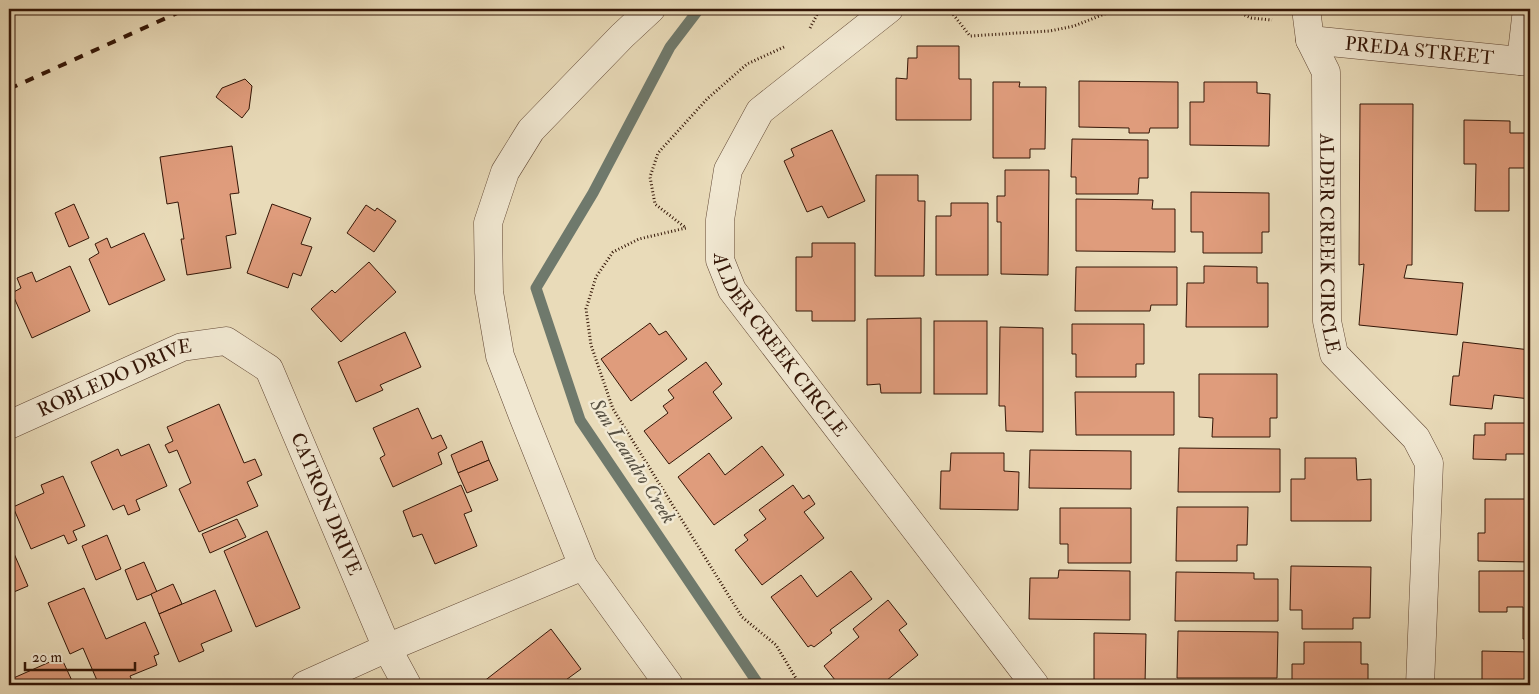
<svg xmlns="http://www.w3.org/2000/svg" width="1539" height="694" font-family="'IM FELL Double Pica',serif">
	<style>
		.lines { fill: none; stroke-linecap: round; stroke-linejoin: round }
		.stream { stroke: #6f796c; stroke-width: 11 }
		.building { fill: #df9c7c; stroke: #341607 }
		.minor-casing { stroke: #614734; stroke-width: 29 }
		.path { stroke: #341607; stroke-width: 3; stroke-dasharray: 1 2.5; stroke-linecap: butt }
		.minor { stroke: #f1e8d2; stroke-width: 28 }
		.rail { stroke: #341607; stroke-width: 4; stroke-dasharray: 9 9; stroke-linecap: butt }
		.labels { text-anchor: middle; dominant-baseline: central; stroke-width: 5; stroke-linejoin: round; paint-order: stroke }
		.street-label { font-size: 19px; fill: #341607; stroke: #f1e8d2 }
		.water-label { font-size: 20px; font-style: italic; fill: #575042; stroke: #f1e8d2 }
	</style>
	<rect width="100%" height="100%" fill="#e9dbb9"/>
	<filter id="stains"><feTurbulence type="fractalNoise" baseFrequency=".004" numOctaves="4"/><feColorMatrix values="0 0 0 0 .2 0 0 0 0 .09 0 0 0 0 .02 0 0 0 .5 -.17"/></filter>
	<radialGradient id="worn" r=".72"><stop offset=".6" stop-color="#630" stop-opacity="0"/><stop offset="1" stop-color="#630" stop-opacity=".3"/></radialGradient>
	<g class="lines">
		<polyline class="stream" points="699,9 670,47 593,193 536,288 580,420 759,685"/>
	</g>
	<g class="building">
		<polygon points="917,46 959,46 959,79 971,79 971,120 896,120 896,78 907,79 908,58 917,58"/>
		<polygon points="245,79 252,86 249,109 242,118 216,97 222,88"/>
		<polygon points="1079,81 1178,82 1178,128 1150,128 1149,133 1129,133 1129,128 1079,127"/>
		<polygon points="993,82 1020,82 1019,87 1046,87 1045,149 1030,149 1030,158 993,158"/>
		<polygon points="1204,82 1257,82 1257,93 1270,94 1269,146 1190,145 1190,102 1204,102"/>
		<polygon points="1360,104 1413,104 1412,265 1407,265 1404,278 1463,283 1457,335 1359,325 1364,264 1359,265"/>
		<polygon points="1464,120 1510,121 1510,133 1530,133 1530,168 1509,168 1509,211 1475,211 1476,164 1464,164"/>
		<polygon points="832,130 865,201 828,218 822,206 807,212 784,161 794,156 791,149"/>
		<polygon points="1072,139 1148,140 1148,178 1139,178 1138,194 1076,194 1076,177 1071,177"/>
		<polygon points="232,146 239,193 230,194 236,234 226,236 231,268 187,275 181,239 184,239 178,202 167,204 160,157"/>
		<polygon points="1005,170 1049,170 1048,275 1001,274 1001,222 997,222 997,196 1005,196"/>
		<polygon points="876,175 918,175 918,201 925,201 924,276 875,276"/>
		<polygon points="1191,192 1269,193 1269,232 1262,232 1262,253 1203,253 1203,232 1191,232"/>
		<polygon points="1076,199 1153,200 1152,209 1175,209 1175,252 1076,251"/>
		<polygon points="951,203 988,203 988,275 936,275 936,216 951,216"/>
		<polygon points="74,204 89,238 69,247 55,213"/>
		<polygon points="272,204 311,218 301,244 312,247 301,276 293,273 288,288 247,273"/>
		<polygon points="366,205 375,211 377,208 396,221 374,252 347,233"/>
		<polygon points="144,233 165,280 109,305 89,259 99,253 95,244 107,238 111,248"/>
		<polygon points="812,243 855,243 855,321 812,321 812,311 796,311 796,257 812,257"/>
		<polygon points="369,262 396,292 341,342 311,309 332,290 335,293"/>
		<polygon points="70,266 90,311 32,338 12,293 21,288 17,278 32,272 36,282"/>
		<polygon points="1204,266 1257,267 1257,283 1268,283 1268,327 1186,327 1187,283 1204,283"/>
		<polygon points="1076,267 1177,267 1177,305 1151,305 1150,311 1075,311"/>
		<polygon points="921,318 921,393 881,393 880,384 867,385 867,319"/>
		<rect x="934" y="321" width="53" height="73"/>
		<polygon points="650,323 659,335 666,331 687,359 631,401 601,359"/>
		<polygon points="1072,324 1144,324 1144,364 1136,364 1136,377 1076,377 1076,354 1072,354"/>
		<polygon points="1000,327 1043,328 1043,432 1006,431 1005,406 999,406"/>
		<polygon points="405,332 421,367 380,385 383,390 356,402 338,362"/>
		<polygon points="1463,342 1530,350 1530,399 1494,395 1492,409 1450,405 1453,376 1459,376"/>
		<polygon points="706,362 722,384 713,392 732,418 669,464 644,431 668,413 663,406 674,398 668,390"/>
		<polygon points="1199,374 1277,374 1277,418 1270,418 1270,437 1212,437 1213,418 1199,417"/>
		<polygon points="1075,392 1174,392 1174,435 1076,435"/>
		<polygon points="219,404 244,463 255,459 262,475 247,482 258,506 199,532 179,489 191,483 177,450 169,453 165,445 173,441 167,427"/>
		<polygon points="418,408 432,439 441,435 447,448 438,453 442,464 393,487 380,458 385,455 373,428"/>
		<polygon points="1485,423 1530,423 1530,487 1525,487 1526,454 1506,454 1506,460 1473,459 1474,435 1485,435"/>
		<polygon points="482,441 489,460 458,473 451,455"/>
		<polygon points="149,444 167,486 136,500 140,510 128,515 124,505 113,510 91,462 118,449 121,456"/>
		<polygon points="762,446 784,475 714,525 678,477 709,453 725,475"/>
		<polygon points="1179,448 1280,449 1280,492 1178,492"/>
		<polygon points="1030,450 1131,451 1131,489 1029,488"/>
		<polygon points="951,453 1004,453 1004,471 1019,472 1018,510 940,509 941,471 950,471"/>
		<polygon points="1305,458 1356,458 1357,480 1371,479 1371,521 1291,521 1291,479 1305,479"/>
		<polygon points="489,460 498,480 467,493 458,473"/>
		<polygon points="63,476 85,526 73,531 77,540 68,544 64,535 31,549 13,507 44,493 41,485"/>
		<polygon points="461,485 472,511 464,514 477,546 435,564 422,534 413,537 403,511"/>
		<polygon points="793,485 803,499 809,495 815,504 804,512 824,538 762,585 735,550 748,540 744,535 766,519 759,510"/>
		<polygon points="1485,499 1530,499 1530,562 1478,561 1478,533 1485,533"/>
		<polygon points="1177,507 1248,507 1247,545 1237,545 1237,561 1176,561"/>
		<polygon points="1060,508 1131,508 1131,563 1068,563 1068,544 1060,544"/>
		<polygon points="237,519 246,537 210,553 202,534"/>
		<polygon points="267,531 300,608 256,627 224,551"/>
		<polygon points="107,535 121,569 96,580 82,546"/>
		<polygon points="9,542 28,586 9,594"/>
		<polygon points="144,562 157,592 137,600 125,570"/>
		<polygon points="1291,566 1371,567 1370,618 1353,618 1353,629 1302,629 1302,610 1290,610"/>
		<polygon points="1059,570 1130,571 1130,620 1029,619 1030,578 1058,578"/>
		<polygon points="851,571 872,599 830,630 832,633 814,647 811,645 808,647 771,597 801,575 817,597"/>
		<polygon points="1479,571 1530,571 1530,639 1523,639 1523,607 1507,607 1507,612 1479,612"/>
		<polygon points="1176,572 1254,573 1254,579 1278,579 1278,621 1175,621"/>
		<polygon points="173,584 182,604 159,614 151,594"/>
		<polygon points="84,588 106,639 145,622 159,654 154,656 157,665 130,676 133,683 128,685 99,685 83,648 70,654 48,603"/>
		<polygon points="215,590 232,631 201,644 204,651 179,662 159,614"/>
		<polygon points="888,600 907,624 899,630 918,655 881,685 839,685 824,666 859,637 853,629"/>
		<polygon points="551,629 581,669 559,685 485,685 483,682"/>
		<polygon points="1178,631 1278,632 1277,678 1177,678"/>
		<polygon points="1094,633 1146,634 1145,685 1094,685"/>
		<polygon points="1304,642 1361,642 1361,664 1368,664 1368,685 1292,685 1292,664 1304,664"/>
		<polygon points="1482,651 1530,652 1530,685 1477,685 1482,684"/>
		<polygon points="61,657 74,685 9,685 9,680"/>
	</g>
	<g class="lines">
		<defs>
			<g id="minor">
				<polyline points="651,9 622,36 531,130 505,172 488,223 489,292 500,356 523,416 583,566 669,685"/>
				<path id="s1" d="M 889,9 L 760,111 L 728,170 L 720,220 L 720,260 L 732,290 L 1035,685"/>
				<path id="s2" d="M 1306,9 L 1310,40 L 1326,72 L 1327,321 L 1334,354 L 1416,438 L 1429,463 L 1420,685"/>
				<path id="s3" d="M 1310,40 L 1530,62"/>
				<polyline points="1521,61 1527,9"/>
				<path id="s4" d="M 9,425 L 182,347 L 226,341 L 269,369 L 387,648 L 407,685"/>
				<polyline points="305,685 387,648 583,566"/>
			</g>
		</defs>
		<use href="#minor" class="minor-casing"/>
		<g class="path">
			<polyline points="949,9 970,36 1050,31 1074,26 1117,9"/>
			<polyline points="1232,9 1251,18 1272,20"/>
			<polyline points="810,28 820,9"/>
			<polyline points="784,47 747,64 707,99 658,153 650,177 655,204 686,228 639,239 613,252 596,277 586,309 591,345 613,409 742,617 776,645 800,685"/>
		</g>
		<use href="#minor" class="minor"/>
		<polyline class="rail" points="9,89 186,9"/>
	</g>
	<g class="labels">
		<g class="street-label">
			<text stroke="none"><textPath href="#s3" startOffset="110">PREDA STREET</textPath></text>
			<text stroke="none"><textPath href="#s2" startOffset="239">ALDER CREEK CIRCLE</textPath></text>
			<text stroke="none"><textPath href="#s1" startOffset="426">ALDER CREEK CIRCLE</textPath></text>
			<text stroke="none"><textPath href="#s4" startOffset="116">ROBLEDO DRIVE</textPath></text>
			<text stroke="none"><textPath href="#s4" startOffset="432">CATRON DRIVE</textPath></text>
		</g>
		<g class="water-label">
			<text transform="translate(633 461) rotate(58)">San Leandro Creek</text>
		</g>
	</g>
	<rect width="1539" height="694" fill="none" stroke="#e9dbb9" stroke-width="30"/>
	<rect x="10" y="10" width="1519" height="674" fill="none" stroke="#341607" stroke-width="2.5"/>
	<rect x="15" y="15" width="1509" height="664" fill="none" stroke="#341607"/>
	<path d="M25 662v8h110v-8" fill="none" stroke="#341607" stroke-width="2.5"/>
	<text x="32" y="662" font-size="15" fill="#341607" stroke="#f1e8d2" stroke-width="4" paint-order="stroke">20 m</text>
	<rect width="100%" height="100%" filter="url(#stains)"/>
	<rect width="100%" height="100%" fill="url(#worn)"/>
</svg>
